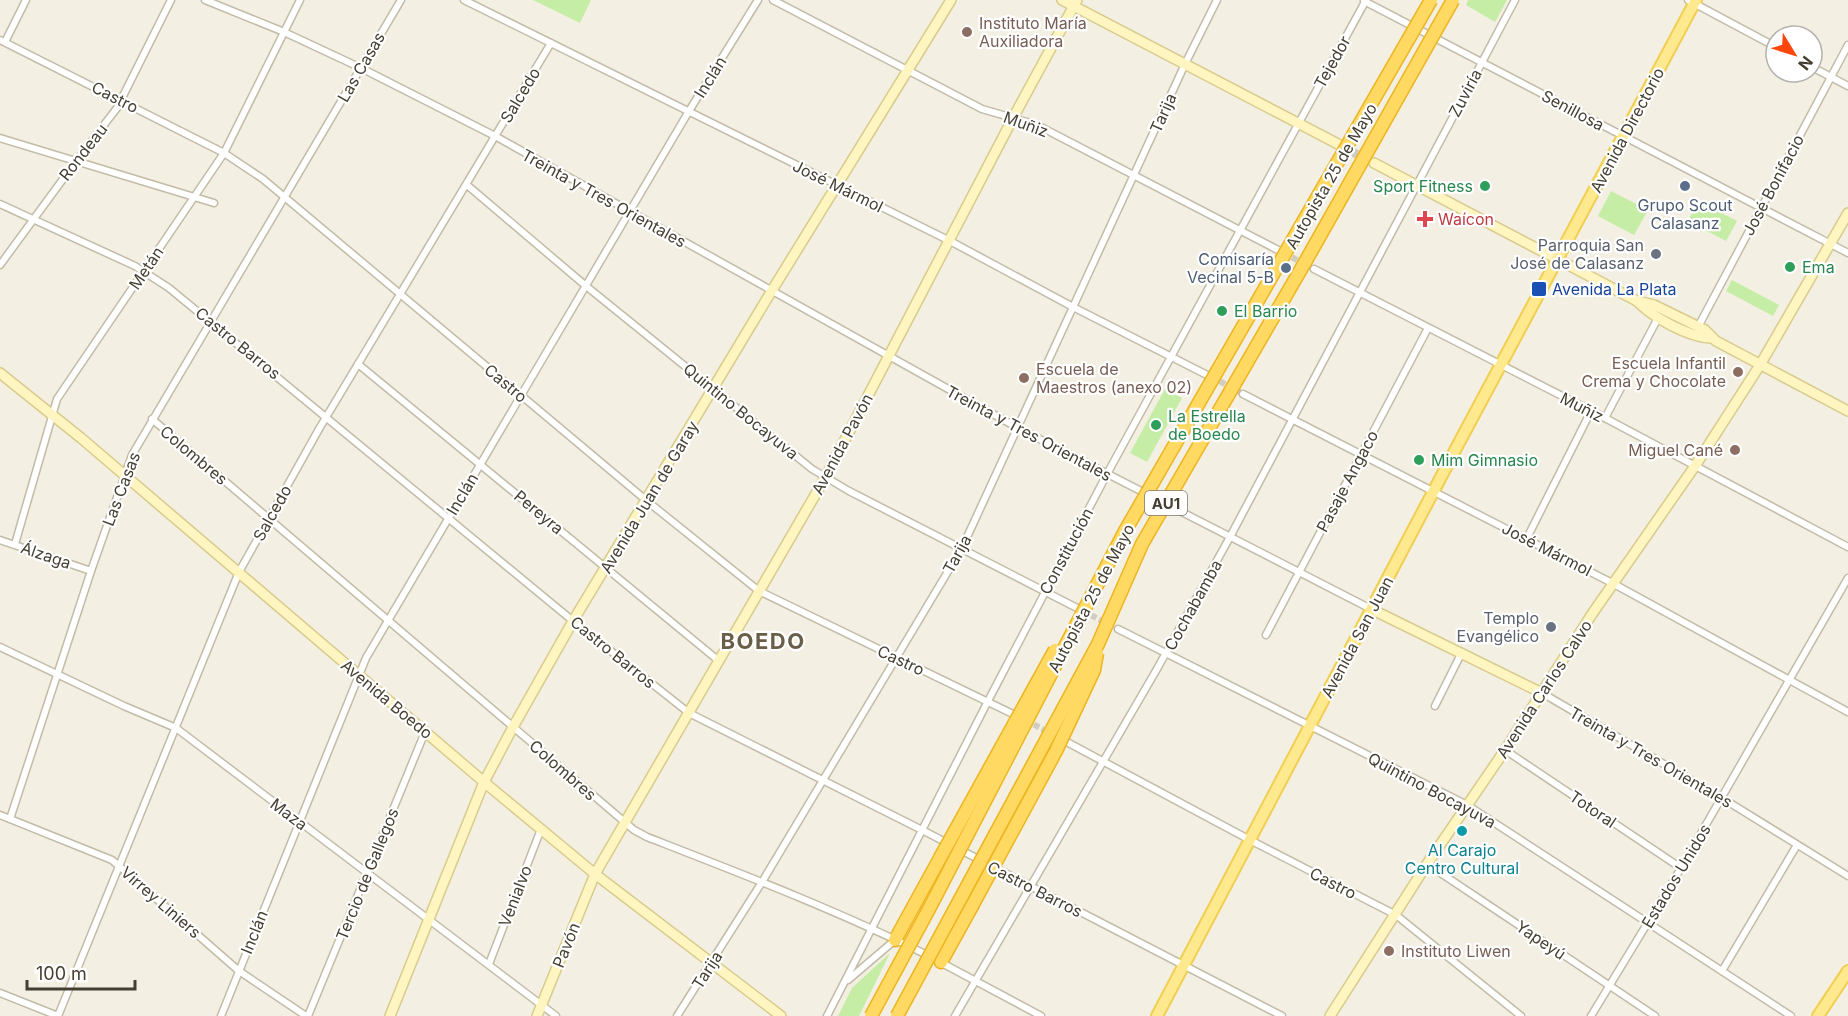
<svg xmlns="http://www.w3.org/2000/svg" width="1848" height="1016" font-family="Inter,sans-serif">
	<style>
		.green { fill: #c6eda5 }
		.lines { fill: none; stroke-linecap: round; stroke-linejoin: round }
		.street-tunnel { stroke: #d0ccbf; stroke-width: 6; stroke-dasharray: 6 3; stroke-linecap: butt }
		.secondary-tunnel { stroke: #d0ccbf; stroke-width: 9; stroke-dasharray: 9 4.5; stroke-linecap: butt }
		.street-casing { stroke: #c2bba6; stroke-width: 9 }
		.secondary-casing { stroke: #d8cb8c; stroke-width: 12 }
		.primary-casing { stroke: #f0cf52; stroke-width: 14 }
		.highway-casing { stroke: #eeb521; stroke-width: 15 }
		.street { stroke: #fff; stroke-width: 6 }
		.secondary { stroke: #fff5c0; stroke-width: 9 }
		.primary { stroke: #ffe98f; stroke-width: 10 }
		.highway { stroke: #ffd961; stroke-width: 12 }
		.highway-bridge-casing { stroke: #eeb521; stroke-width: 15; stroke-linecap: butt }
		.highway-bridge { stroke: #ffd961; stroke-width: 12 }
		.education-dot { fill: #8d6e63; stroke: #fff; stroke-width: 2 }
		.leisure-dot { fill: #2e9e5b; stroke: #fff; stroke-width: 2 }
		.service-dot { fill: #5c6f8a; stroke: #fff; stroke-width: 2 }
		.health-dot { fill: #e0444e; stroke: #fff; stroke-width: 2 }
		.worship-dot { fill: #6b7280; stroke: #fff; stroke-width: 2 }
		.transit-dot { fill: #1a4fb4; stroke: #fff; stroke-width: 2 }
		.culture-dot { fill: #0f9aa8; stroke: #fff; stroke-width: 2 }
		.labels { text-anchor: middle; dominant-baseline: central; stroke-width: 4.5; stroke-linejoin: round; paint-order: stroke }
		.shield { fill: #fff; stroke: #7d7970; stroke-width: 1.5 }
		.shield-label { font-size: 15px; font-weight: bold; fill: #453f32 }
		.education-label { font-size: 16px; fill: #785e54; stroke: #fff; text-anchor: start }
		.street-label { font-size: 16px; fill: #453f32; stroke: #fff }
		.leisure-label { font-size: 16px; fill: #27864d; stroke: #fff; text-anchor: start }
		.service-label { font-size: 16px; fill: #4e5e75; stroke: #fff }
		.health-label { font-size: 16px; fill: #be3a42; stroke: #fff; text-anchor: start }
		.worship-label { font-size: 16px; fill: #5b616d; stroke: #fff; text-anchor: end }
		.transit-label { font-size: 16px; fill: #164399; stroke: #fff; text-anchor: start }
		.culture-label { font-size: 16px; fill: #0d838f; stroke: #fff }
		.district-label { font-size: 22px; font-weight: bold; letter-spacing: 1.5px; fill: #695f48; stroke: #fff }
	</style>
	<rect width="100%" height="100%" fill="#f3efe2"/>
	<g class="green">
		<polygon points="533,0 591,0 580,23"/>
		<polygon points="1468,0 1507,0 1495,22 1466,5"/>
		<polygon points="1611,191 1648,210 1634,235 1598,216"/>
		<polygon points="1698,201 1737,221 1726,241 1688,221"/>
		<polygon points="1732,280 1779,305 1773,316 1726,291"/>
		<polygon points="1165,389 1182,398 1147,462 1130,453"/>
		<polygon points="890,953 859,1016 838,1016 852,988"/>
	</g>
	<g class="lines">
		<g class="street-tunnel">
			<polyline points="1284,253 1314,269"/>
			<polyline points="1212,377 1243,394"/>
			<polyline points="1083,611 1118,629"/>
			<polyline points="1026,720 1051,734"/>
		</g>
		<polyline class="secondary-tunnel" points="1341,146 1368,160"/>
		<defs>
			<g id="street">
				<polyline points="205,0 284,32 361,68 495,136 1018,428 1371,609"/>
				<polyline points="464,0 950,241 1073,307 1209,376"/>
				<polyline points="773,0 982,109 1037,125 1278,250"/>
				<polyline points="1688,0 1776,47"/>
				<polyline points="1364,1 1848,253"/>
				<polyline points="0,40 224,153 263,179 647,501 759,591 1017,716"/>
				<polyline points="5,42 26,0"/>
				<polyline points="1812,67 1848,86"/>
				<polyline points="0,138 214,203"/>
				<polyline points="467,185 586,286 812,469 849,491 1077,608"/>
				<polyline points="0,204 135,266 169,288 573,621 689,713 922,830 1282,1016"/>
				<polyline points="0,265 77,160 117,108 171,0"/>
				<polyline points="1314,269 1605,418 1848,547"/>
				<polyline points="1698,327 1848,45"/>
				<polyline points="358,364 719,661"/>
				<polyline points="1243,394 1614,584 1848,712"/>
				<polyline points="1605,418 1658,318"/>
				<path d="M 152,419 L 634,830 L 647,837 C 742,874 839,911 931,957"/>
				<polyline points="1527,538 1591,411"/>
				<polyline points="0,540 91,571"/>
				<polyline points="15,544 57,399 224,153 300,0"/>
				<polyline points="1118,629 1467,805 1791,1016"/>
				<polyline points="1266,635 1428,328"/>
				<polyline points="0,647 124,706 176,728 556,1016"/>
				<polyline points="1542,693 1722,798 1848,876"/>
				<polyline points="1435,706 1462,652"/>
				<polyline points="1065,741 1250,840 1396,915 1521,1016"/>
				<polyline points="1505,750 1681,868"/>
				<polyline points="0,815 112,860 239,971 306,1016"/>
				<polyline points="10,819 91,571 132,455 401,0"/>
				<polyline points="1427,864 1655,1016"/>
				<polyline points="940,962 1041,1016"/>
				<polyline points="489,964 541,829"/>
				<polyline points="1722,971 1797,845"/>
				<polyline points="848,980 895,940"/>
				<polyline points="0,993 58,1016"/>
				<polyline points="58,1016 239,572 319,429 551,43"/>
				<polyline points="221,1016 366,658 689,111 758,0"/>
				<polyline points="308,1016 425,732"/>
				<polyline points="677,1016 762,882 962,548 1185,64 1217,0"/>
				<polyline points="827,1016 988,701 1107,474 1366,0"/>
				<polyline points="955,1016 1157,669 1230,537 1515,0"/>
				<polyline points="1591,1016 1681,868 1848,578"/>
			</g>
			<g id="secondary">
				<polyline points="1062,0 1338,144"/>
				<polyline points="1374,163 1637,301 1654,305 1705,330 1716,341 1848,411"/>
				<path d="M 1638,302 C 1654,318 1688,337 1711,338"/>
				<polyline points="0,373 81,438 484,782 595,874 781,1016"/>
				<polyline points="1371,609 1542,693"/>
				<polyline points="390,1016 484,782 513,727 573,621 771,292 951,0"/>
				<polyline points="537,1016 595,874 825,478 1013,118 1077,0"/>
				<polyline points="1330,1016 1427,864 1505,750 1592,614 1695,466 1760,365 1848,213"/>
			</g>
			<g id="primary">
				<polyline points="1157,1016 1461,439 1696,0"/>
				<polyline points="1818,1016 1848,971"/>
			</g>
			<g id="highway">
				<polyline points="895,940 940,858"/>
				<polyline points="941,962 972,906"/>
			</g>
		</defs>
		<use href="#street" class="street-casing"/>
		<use href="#secondary" class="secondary-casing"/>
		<use href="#primary" class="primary-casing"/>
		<use href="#highway" class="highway-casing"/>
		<use href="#street" class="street"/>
		<use href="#secondary" class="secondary"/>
		<use href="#primary" class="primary"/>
		<use href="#highway" class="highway"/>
		<defs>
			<g id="highway-bridge">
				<polyline points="940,858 1055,650"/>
				<polyline points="972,906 1056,751 1094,670 1097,653"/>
				<polyline points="871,1016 929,909 1125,531 1431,0"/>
				<polyline points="897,1016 1098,644 1142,544 1304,264 1453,0"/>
			</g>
		</defs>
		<use href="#highway-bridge" class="highway-bridge-casing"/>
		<use href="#highway-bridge" class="highway-bridge"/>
	</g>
	<g class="education-dot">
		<circle cx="967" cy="32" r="6"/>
		<circle cx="1738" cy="372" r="6"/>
		<circle cx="1024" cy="378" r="6"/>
		<circle cx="1735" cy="450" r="6"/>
		<circle cx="1389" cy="951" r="6"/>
	</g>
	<g class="leisure-dot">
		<circle cx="1485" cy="186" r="6"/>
		<circle cx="1790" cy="267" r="6"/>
		<circle cx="1222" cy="311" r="6"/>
		<circle cx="1156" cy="425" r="6"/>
		<circle cx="1419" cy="460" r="6"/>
	</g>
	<g class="service-dot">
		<circle cx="1685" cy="186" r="6"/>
		<circle cx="1286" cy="268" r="6"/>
	</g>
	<path class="health-dot" d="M1422 210h6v6h6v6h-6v6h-6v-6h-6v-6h6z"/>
	<g class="worship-dot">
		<circle cx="1656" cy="254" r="6"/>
		<circle cx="1551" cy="627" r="6"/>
	</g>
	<rect class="transit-dot" x="1531" y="281" width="16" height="16" rx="3"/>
	<circle class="culture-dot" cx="1462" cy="831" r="6"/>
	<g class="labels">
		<rect class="shield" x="1145" y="491" width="42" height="24" rx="4.5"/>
		<g class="shield-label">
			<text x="1166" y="503">AU1</text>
		</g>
		<g class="education-label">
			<text x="979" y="23">Instituto María<tspan x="979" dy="18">Auxiliadora</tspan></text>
			<text x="1726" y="363" text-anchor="end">Escuela Infantil<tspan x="1726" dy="18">Crema y Chocolate</tspan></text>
			<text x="1036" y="369">Escuela de<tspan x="1036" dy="18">Maestros (anexo 02)</tspan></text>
			<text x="1723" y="450" text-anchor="end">Miguel Cané</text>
			<text x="1401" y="951">Instituto Liwen</text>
		</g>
		<g class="street-label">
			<text transform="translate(1332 62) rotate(-61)">Tejedor</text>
			<text transform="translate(361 67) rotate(-60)">Las Casas</text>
			<text transform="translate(710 77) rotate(-58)">Inclán</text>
			<text transform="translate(1465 93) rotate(-62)">Zuviría</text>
			<text transform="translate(520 95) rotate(-59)">Salcedo</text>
			<text transform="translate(115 97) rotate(27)">Castro</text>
			<text transform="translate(1573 110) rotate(28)">Senillosa</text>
			<text transform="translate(1163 113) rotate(-66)">Tarija</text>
			<text transform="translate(1026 124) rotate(20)">Muñiz</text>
			<text transform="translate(1627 130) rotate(-62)">Avenida Directorio</text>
			<text transform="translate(83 152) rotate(-52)">Rondeau</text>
			<text transform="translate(1331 176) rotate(-60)">Autopista 25 de Mayo</text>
			<text transform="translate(1773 185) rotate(-62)">José Bonifacio</text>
			<text transform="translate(838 186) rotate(26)">José Mármol</text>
			<text transform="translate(604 198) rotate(29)">Treinta y Tres Orientales</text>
			<text transform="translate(146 268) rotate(-56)">Metán</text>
			<text transform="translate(238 343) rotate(39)">Castro Barros</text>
			<text transform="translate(506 383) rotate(40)">Castro</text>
			<text transform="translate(1582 407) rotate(27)">Muñiz</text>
			<text transform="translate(741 411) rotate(39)">Quintino Bocayuva</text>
			<text transform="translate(1029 433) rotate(28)">Treinta y Tres Orientales</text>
			<text transform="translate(842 444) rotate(-62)">Avenida Pavón</text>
			<text transform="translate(194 455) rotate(40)">Colombres</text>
			<text transform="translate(1347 481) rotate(-62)">Pasaje Angaco</text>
			<text transform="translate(121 489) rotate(-69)">Las Casas</text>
			<text transform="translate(462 494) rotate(-59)">Inclán</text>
			<text transform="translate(649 497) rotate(-59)">Avenida Juan de Garay</text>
			<text transform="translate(539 512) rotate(40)">Pereyra</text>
			<text transform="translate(272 513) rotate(-61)">Salcedo</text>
			<text transform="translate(1547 549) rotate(27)">José Mármol</text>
			<text transform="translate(1066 551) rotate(-62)">Constitución</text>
			<text transform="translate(957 554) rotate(-61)">Tarija</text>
			<text transform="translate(46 555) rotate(19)">Álzaga</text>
			<text transform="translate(1091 598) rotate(-62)">Autopista 25 de Mayo</text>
			<text transform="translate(1193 605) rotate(-61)">Cochabamba</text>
			<text transform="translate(1357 637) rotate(-62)">Avenida San Juan</text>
			<text transform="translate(613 652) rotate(39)">Castro Barros</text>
			<text transform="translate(901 660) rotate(25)">Castro</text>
			<text transform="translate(1544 689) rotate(-57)">Avenida Carlos Calvo</text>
			<text transform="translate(387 699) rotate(40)">Avenida Boedo</text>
			<text transform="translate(1651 757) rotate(30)">Treinta y Tres Orientales</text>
			<text transform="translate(563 770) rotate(41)">Colombres</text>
			<text transform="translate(1432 790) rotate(28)">Quintino Bocayuva</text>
			<text transform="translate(1593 809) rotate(34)">Totoral</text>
			<text transform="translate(289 814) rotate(37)">Maza</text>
			<text transform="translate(367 874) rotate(-68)">Tercio de Gallegos</text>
			<text transform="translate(1676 876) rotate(-59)">Estados Unidos</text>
			<text transform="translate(1333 883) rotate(27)">Castro</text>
			<text transform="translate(1035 889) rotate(27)">Castro Barros</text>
			<text transform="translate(515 896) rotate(-69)">Venialvo</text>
			<text transform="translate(161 902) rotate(41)">Virrey Liniers</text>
			<text transform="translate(254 932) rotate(-68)">Inclán</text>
			<text transform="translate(1541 940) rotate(34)">Yapeyú</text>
			<text transform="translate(566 945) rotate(-68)">Pavón</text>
			<text transform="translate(707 970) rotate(-57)">Tarija</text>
		</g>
		<g class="leisure-label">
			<text x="1473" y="186" text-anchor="end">Sport Fitness</text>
			<text x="1802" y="267">Ema</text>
			<text x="1234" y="311">El Barrio</text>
			<text x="1168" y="416">La Estrella<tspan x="1168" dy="18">de Boedo</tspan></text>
			<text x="1431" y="460">Mim Gimnasio</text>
		</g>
		<g class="service-label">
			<text x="1685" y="205">Grupo Scout<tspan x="1685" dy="18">Calasanz</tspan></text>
			<text x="1274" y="259" text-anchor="end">Comisaría<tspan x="1274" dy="18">Vecinal 5-B</tspan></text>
		</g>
		<g class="health-label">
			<text x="1438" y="219">Waícon</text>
		</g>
		<g class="worship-label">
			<text x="1644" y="245">Parroquia San<tspan x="1644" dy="18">José de Calasanz</tspan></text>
			<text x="1539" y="618">Templo<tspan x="1539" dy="18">Evangélico</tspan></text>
		</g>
		<g class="transit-label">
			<text x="1552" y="289">Avenida La Plata</text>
		</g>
		<g class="culture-label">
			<text x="1462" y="850">Al Carajo<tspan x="1462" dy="18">Centro Cultural</tspan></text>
		</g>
		<g class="district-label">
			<text x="763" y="641">BOEDO</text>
		</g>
	</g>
	<g transform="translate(1794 54) rotate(128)"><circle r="28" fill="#ffffff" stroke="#b5b2ad" stroke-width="1.5"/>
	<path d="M0-4.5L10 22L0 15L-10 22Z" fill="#ff470d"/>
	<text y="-9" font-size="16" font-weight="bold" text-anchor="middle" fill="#453f32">N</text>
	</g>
	<path d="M27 980v9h108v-9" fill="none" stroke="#453f32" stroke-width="3"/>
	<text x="36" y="980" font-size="18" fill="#453f32" stroke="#ffffff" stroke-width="4.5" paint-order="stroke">100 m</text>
</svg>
